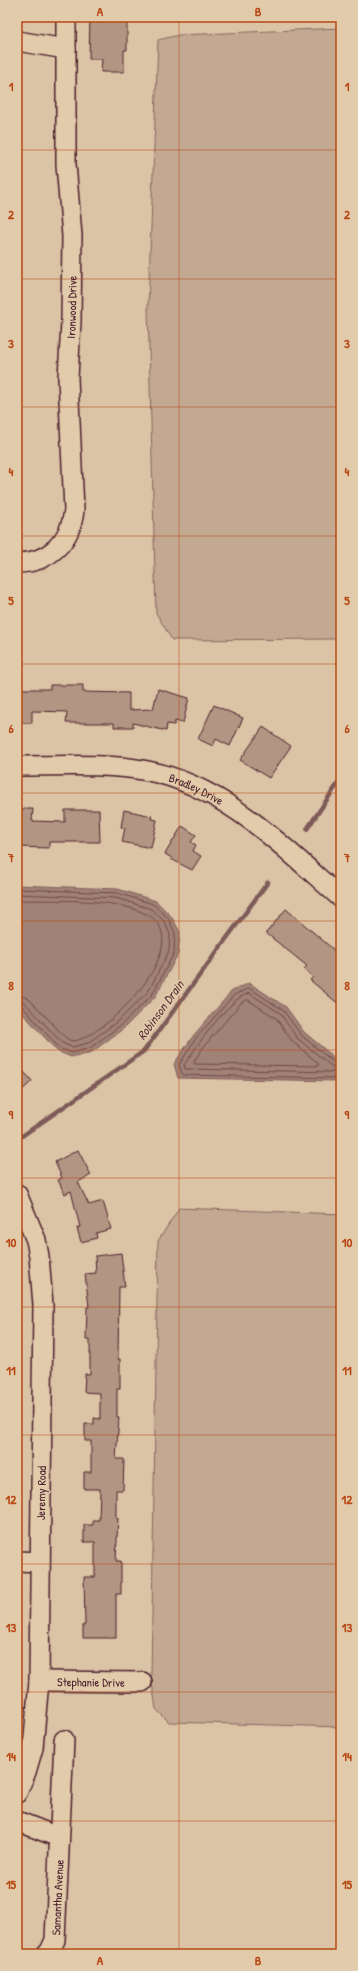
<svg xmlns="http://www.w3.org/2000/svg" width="358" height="1971" font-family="'Patrick Hand',sans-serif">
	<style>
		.green { fill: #c3a992; stroke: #86645e }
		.water { fill: #a18276; stroke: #7e5a58 }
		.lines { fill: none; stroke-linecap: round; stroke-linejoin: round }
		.shore { stroke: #6d4749; stroke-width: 1 }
		.stream { stroke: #7e5a58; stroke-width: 4.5 }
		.building { fill: #b29683; stroke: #4a1f2b }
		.minor-casing { stroke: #4a1f2b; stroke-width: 22 }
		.minor { stroke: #e1cbab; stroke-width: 19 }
		.grid { fill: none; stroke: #b94815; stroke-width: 1; stroke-opacity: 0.55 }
		.labels { text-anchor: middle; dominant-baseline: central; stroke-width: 3; stroke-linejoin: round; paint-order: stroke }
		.street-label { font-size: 12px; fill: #4a1f2b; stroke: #e1cbab }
		.water-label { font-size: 13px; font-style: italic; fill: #5b333a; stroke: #e1cbab }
		.neatline { fill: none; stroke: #b94815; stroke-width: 1.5 }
		.grid-label { font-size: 13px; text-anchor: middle; font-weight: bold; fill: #b94815 }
	</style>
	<rect width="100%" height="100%" fill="#dbc4a6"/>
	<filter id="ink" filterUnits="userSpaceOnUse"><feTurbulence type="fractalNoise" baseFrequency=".025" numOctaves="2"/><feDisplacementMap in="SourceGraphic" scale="8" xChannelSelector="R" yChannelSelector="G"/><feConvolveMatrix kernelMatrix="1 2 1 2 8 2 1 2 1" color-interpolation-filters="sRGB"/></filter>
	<g filter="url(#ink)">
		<g class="green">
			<polygon points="341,28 341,639 172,640 156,613 148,307 158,40 179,35"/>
			<polygon points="179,1208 341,1214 341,1727 169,1722 156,1709 151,1677 158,1241"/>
		</g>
		<g class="water">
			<polygon points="17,885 118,889 156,901 171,916 180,932 178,954 155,997 124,1028 92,1052 71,1057 57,1051 17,1007"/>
			<polygon points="249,983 286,1007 304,1032 341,1063 341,1081 178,1078 174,1064 193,1036 232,991"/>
		</g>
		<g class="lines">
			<g class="shore">
				<polyline points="17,889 117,893 153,904 168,918 175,933 174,953 152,995 121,1025 90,1048 72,1053 59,1048 22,1006 17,1005"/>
				<polyline points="17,894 116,898 151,909 164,921 170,934 169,951 148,992 118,1021 88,1043 72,1047 62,1043 25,1003 17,1000"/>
				<path d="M 17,900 C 55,901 112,897 146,914 C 200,940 109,1035 74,1041 C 71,1041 69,1040 66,1038 L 29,999 L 17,994"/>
				<path d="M 249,993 L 280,1013 L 297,1038 L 335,1069 L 335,1072 L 185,1069 L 184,1065 C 197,1046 228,999 249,993 Z"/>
				<polygon points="248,1000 276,1018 293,1042 318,1063 318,1066 195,1064 194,1061 205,1045 241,1003"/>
				<polyline points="341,1065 337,1065 301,1035 283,1010 249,988 234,995 196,1038 179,1065 183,1075 341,1078"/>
			</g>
			<g class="stream">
				<polyline points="307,829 341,779"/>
				<polyline points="22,1136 144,1051 268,882"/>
			</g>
		</g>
		<g class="building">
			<polygon points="90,17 127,17 127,50 124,50 124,72 101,72 102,59 89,59"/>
			<polygon points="50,685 83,685 83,692 129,693 129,710 153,709 158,689 189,698 183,723 175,721 174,725 167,724 166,731 133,723 133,727 114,727 114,723 66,723 67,712 32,711 32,723 17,723 17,689 50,689"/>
			<polygon points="214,705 243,718 230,746 216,739 213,746 198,739"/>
			<polygon points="263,727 291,746 269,778 240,760"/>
			<polygon points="17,809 33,809 32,821 65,822 65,810 99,810 100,842 49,842 49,848 17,847"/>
			<polygon points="124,810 152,816 151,819 157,820 151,848 122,842 125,828 121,827"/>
			<polygon points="182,826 196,835 191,842 196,845 193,851 201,856 192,870 171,859 172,858 165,854"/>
			<polygon points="286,909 341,956 341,1006 310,980 313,977 304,969 307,966 266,933"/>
			<polygon points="17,1064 32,1081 17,1095"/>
			<polygon points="78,1150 91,1175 78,1182 89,1205 103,1201 111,1229 96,1233 97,1238 81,1242 77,1228 80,1227 71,1191 65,1194 58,1180 62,1178 55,1162"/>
			<polygon points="121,1253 125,1287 119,1287 118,1359 120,1359 120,1389 117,1389 117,1417 119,1417 116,1459 124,1459 123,1490 116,1490 116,1518 118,1518 116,1561 121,1561 121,1594 116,1594 116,1638 83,1638 83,1625 85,1625 84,1577 95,1577 95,1542 84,1542 84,1525 93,1525 93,1520 99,1520 100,1489 84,1489 84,1472 91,1472 91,1441 85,1441 85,1424 94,1424 94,1418 100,1419 100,1393 84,1392 85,1374 90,1374 90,1340 86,1340 87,1307 89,1307 85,1274 96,1273 95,1256"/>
		</g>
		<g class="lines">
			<defs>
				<g id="minor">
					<polyline points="17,41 66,49"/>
					<path id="s1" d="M 17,563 C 49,563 71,541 74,510 L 68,378 L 71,322 L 72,236 L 66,164 L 66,17"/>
					<path id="s2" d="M 17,766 C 57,766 109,763 148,771 C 225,786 284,848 341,898"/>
					<polyline points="17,1194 36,1240 39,1256 43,1305 39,1681 33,1748 26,1772 17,1793"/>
					<polyline points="17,1561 40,1562"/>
					<path id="s3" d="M 39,1681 L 142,1682"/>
					<polyline points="17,1821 58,1837"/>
					<path id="s4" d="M 47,1954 L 50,1951 L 55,1940 L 64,1740"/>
				</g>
			</defs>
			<use href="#minor" class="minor-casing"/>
			<use href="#minor" class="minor"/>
		</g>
	</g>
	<path class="grid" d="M 179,17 L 179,1954M 17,150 L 341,150M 17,279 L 341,279M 17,407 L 341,407M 17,536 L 341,536M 17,664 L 341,664M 17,793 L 341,793M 17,921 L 341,921M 17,1050 L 341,1050M 17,1178 L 341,1178M 17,1307 L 341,1307M 17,1435 L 341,1435M 17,1564 L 341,1564M 17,1692 L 341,1692M 17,1821 L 341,1821"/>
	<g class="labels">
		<g class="street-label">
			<text stroke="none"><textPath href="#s1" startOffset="289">Ironwood Drive</textPath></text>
			<text stroke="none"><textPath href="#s2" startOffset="183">Bradley Drive</textPath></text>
			<text transform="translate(41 1493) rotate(-89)">Jeremy Road</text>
			<text stroke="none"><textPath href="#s3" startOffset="52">Stephanie Drive</textPath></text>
			<text stroke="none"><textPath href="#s4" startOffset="59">Samantha Avenue</textPath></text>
		</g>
		<g class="water-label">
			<text transform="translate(160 1010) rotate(-54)">Robinson Drain</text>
		</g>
	</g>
	<rect width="358" height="1971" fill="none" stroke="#e1cbab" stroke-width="44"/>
	<rect x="22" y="22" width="314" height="1927" class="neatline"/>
	<g class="grid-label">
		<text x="100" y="16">A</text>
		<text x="258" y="16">B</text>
		<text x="11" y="91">1</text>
		<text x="347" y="91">1</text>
		<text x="11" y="219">2</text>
		<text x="347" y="219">2</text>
		<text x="11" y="348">3</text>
		<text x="347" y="348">3</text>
		<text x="11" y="476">4</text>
		<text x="347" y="476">4</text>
		<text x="11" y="605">5</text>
		<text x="347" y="605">5</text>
		<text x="11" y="733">6</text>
		<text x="347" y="733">6</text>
		<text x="11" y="862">7</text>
		<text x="347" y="862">7</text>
		<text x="11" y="990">8</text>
		<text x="347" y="990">8</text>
		<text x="11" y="1119">9</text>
		<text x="347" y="1119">9</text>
		<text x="11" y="1247">10</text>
		<text x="347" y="1247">10</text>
		<text x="11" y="1375">11</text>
		<text x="347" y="1375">11</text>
		<text x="11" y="1504">12</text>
		<text x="347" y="1504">12</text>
		<text x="11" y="1632">13</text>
		<text x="347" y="1632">13</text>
		<text x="11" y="1761">14</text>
		<text x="347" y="1761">14</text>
		<text x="11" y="1889">15</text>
		<text x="347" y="1889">15</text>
		<text x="100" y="1965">A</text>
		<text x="258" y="1965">B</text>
	</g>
</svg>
